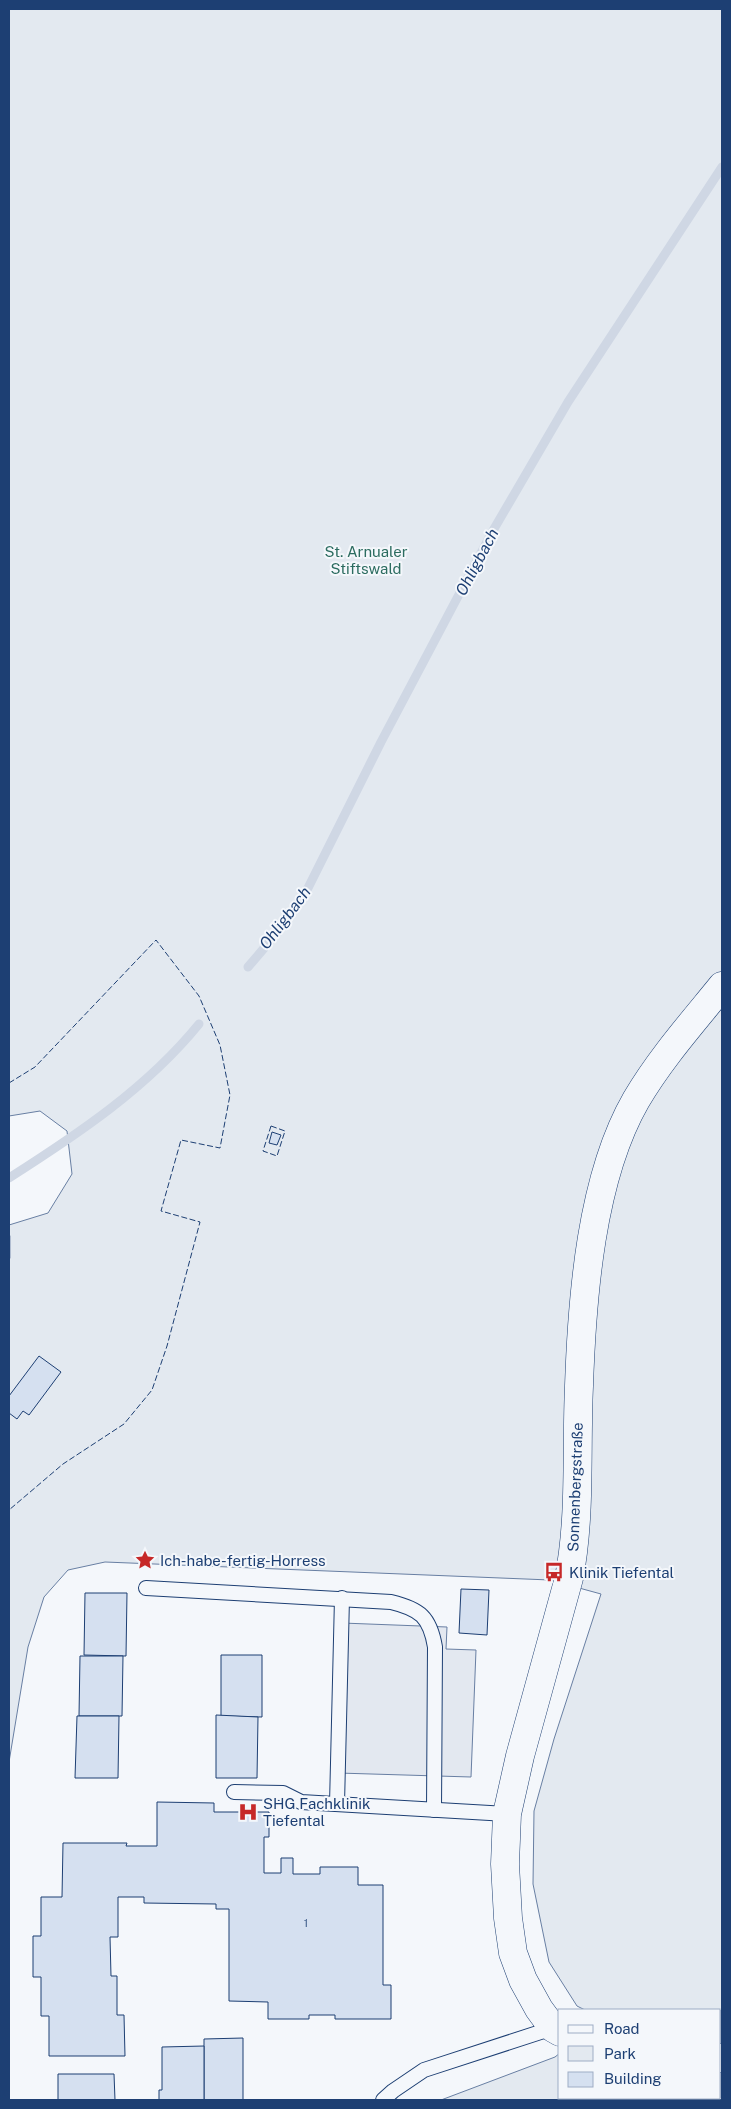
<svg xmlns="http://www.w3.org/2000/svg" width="731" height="2109" font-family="'Public Sans',sans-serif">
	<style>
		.green { fill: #e3e9f0; stroke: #687fa3 }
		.parking { fill: #e3e8f0; stroke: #687fa3 }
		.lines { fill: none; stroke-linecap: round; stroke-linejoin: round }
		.stream { stroke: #cfd7e4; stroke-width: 9 }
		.building { fill: #d5e0f0; stroke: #1d3f73 }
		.lane-casing { stroke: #1d3f73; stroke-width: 16 }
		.street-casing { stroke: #1d3f73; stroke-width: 29 }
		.lane { stroke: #f4f7fb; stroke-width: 14 }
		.street { stroke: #f4f7fb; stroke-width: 28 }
		.fence { stroke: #1d3f73; stroke-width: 1; stroke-dasharray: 6 2.5; stroke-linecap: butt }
		.wall { stroke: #1d3f73; stroke-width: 2.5 }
		.labels { text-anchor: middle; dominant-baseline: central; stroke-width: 4; stroke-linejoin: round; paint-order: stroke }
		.number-label { font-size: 12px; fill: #4b6792 }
		.park-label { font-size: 15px; fill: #2c6c60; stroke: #f4f7fb }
		.street-label { font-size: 15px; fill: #1d3f73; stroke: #f4f7fb }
		.poi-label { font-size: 15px; fill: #1d3f73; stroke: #f4f7fb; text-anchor: start }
		.water-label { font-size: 16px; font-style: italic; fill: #1d3f73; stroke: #f4f7fb }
	</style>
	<rect width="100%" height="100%" fill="#f4f7fb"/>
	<polygon class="green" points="9,9 722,9 722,2100 441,2100 555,2057 560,2053 560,2098 720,2098 720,2010 585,2010 577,2006 549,1962 533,1884 534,1811 554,1739 601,1594 550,1580 105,1562 68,1570 44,1597 28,1647 9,1762 9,1225 48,1213 72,1174 67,1131 40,1111 9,1116"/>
	<polygon class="parking" points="342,1623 447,1627 446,1649 476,1650 471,1777 338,1773"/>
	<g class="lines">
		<g class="stream">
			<polyline points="248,967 277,933 308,888 381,742 491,534 568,402 722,167"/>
			<path d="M 9,1178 C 78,1134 147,1088 199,1024"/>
		</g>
	</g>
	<g class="building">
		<polygon points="272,1132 281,1135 277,1145 269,1143"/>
		<polygon points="39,1356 61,1372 29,1415 23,1411 17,1419 9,1413 9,1396"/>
		<polygon points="461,1589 489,1590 487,1635 459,1633"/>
		<polygon points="85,1593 127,1593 126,1656 84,1655"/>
		<polygon points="221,1655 262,1655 262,1717 221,1716"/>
		<polygon points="80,1656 123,1656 122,1716 79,1716"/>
		<polygon points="216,1715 258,1717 257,1778 216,1778"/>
		<polygon points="77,1716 119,1716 118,1778 75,1778"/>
		<polygon points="157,1802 214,1803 214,1812 269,1812 269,1837 264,1837 264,1873 281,1873 281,1858 293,1858 293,1874 320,1874 320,1867 358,1867 358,1885 383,1885 383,1985 391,1985 391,2019 335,2019 335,2015 309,2015 309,2019 268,2019 268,2002 229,2001 229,1909 216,1909 216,1904 144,1903 144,1897 118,1897 118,1937 110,1937 111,1976 117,1976 117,2015 124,2015 125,2056 49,2056 49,2016 41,2016 41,1977 33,1977 33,1936 41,1936 41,1897 62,1897 63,1843 127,1843 126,1846 157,1846"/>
		<polygon points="243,2038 243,2100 204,2100 204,2039"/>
		<polygon points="204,2046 204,2100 159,2100 159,2090 162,2090 162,2047"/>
		<polygon points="58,2074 114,2074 115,2100 58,2100"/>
	</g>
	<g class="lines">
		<defs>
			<g id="lane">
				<path d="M 146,1588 L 391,1602 C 420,1609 430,1617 435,1647 L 434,1810"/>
				<polyline points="234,1792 283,1793 301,1802 507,1814"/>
				<polyline points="337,1804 342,1598"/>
				<polyline points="383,2100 393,2091 424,2070 553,2028"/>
			</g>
			<g id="street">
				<path d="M 560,2032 L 553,2028 L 539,2009 L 523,1980 L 513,1953 L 508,1918 L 505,1864 L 507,1814 L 520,1756 L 569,1578 C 581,1515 576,1451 579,1386 C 582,1297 591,1178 636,1100 C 660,1059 692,1023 722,986"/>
				<polyline points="720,2058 722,2058"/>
			</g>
		</defs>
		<use href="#lane" class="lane-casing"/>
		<use href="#street" class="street-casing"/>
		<use href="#lane" class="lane"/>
		<use href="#street" class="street"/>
		<g class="fence">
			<polyline points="9,1083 35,1067 156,940 199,996 220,1045 230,1095 220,1148 181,1140 161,1211 200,1222 167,1346 152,1390 124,1424 63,1464 9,1510"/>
			<polygon points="271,1126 285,1131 277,1156 263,1151"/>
		</g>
		<polyline class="wall" points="9,1236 9,1258"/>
	</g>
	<defs>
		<symbol id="sight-bare" viewBox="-9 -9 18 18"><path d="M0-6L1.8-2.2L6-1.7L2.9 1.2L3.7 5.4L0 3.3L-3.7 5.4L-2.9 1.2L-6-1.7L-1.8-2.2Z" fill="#c62828" stroke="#f4f7fb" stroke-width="2.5" paint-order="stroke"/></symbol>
		<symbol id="bus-bare" viewBox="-9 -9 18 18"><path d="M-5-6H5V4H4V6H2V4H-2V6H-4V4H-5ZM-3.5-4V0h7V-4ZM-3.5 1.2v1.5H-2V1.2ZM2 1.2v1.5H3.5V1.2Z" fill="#c62828" stroke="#f4f7fb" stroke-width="2.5" paint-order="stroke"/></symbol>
		<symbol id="hospital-bare" viewBox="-9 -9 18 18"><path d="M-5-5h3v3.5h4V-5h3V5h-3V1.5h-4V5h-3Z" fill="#c62828" stroke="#f4f7fb" stroke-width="2.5" paint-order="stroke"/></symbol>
	</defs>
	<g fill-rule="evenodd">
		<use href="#sight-bare" x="131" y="1546" width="28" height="28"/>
		<use href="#bus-bare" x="540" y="1558" width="28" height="28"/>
		<use href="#hospital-bare" x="234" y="1798" width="28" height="28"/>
	</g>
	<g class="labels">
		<g class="number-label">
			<text x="306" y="1923">1</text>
		</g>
		<g class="park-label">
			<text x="366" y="551">St. Arnualer<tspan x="366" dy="17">Stiftswald</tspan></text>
		</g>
		<g class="street-label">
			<text transform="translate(575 1487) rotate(-88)">Sonnenbergstraße</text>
		</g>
		<g class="poi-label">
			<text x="160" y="1560">Ich-habe-fertig-Horress</text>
			<text x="569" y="1572">Klinik Tiefental</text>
			<text x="263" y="1803">SHG Fachklinik<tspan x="263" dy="17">Tiefental</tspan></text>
		</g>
		<g class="water-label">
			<text transform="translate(477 562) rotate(-62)">Ohligbach</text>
			<text transform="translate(285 918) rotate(-53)">Ohligbach</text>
		</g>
	</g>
	<rect width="731" height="2109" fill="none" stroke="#1d3f73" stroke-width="20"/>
	<rect x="558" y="2009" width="162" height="90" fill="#f4f7fb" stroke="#9eadc5"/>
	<rect x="568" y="2025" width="25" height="8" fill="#f4f7fb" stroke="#9eadc5"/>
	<text x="604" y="2034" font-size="15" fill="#1d3f73">Road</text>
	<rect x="568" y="2046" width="25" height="15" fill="#e3e9f0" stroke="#9eadc5"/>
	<text x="604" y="2059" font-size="15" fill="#1d3f73">Park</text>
	<rect x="568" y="2072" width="25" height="15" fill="#d5e0f0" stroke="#9eadc5"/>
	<text x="604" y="2084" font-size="15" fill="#1d3f73">Building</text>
</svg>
